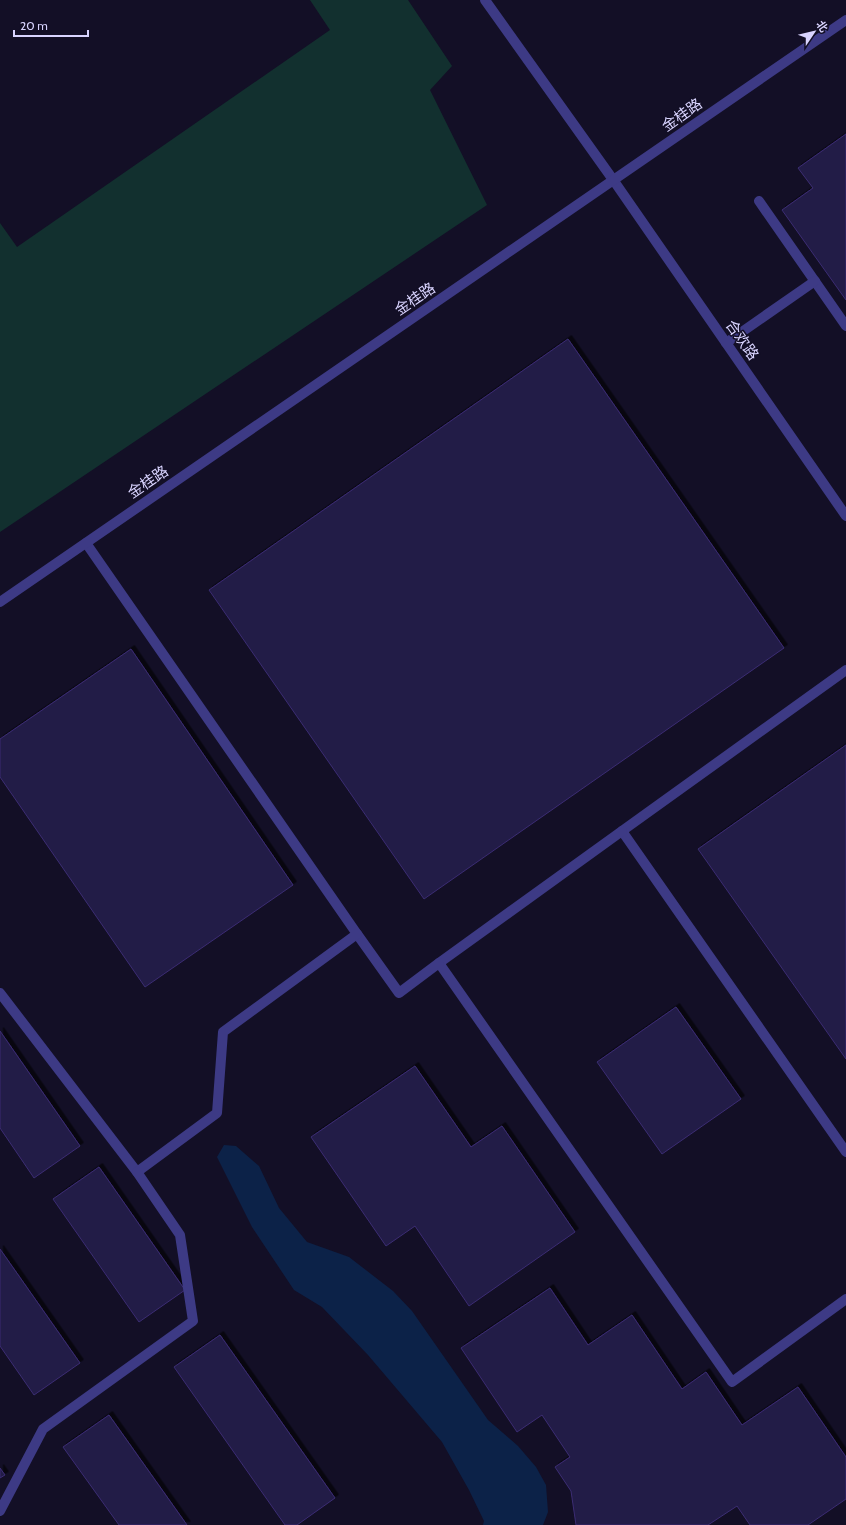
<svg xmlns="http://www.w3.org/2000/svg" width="846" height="1525" font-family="Cabin,'Noto Sans SC',sans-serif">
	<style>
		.green { fill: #12302f }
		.water { fill: #0c2248 }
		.building { fill: #241b47; stroke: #3b2d73; filter: url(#shadow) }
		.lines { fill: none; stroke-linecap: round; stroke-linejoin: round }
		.service { stroke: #3d3a85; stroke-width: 10 }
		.tertiary { stroke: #3d3a85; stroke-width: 10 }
		.labels { text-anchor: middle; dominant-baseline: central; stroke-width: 3; stroke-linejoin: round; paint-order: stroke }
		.street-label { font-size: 15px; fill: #d9d4ff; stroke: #130f26 }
	</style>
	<defs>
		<filter id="shadow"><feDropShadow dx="3.5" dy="-3.5" stdDeviation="0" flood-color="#0009"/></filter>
	</defs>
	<rect width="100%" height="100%" fill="#130f26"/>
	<polygon class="green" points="310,0 408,0 452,66 430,90 487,205 0,532 0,223 17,247 330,30"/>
	<polygon class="water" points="224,1145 236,1146 259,1166 279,1208 307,1242 349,1257 393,1291 412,1311 488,1420 518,1446 536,1467 546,1485 548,1512 543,1525 483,1525 484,1521 469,1490 442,1442 368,1355 322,1307 294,1290 252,1227 217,1157"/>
	<g class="building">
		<polygon points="846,134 846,300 782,210 813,188 798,168"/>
		<polygon points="568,339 784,648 424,899 209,590"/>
		<polygon points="131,649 293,885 145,987 0,777 0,739"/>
		<polygon points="846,745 846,1059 698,849"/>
		<polygon points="676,1007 741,1099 662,1154 597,1062"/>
		<polygon points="0,1031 80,1146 34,1178 0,1128"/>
		<polygon points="415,1066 471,1147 502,1126 575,1232 469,1306 415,1226 386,1246 311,1137"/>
		<polygon points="99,1167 185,1290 139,1322 53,1199"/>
		<polygon points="0,1249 80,1363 34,1395 0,1346"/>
		<polygon points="550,1288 588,1345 632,1315 682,1389 706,1372 742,1425 798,1387 846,1457 846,1499 808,1525 750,1525 737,1506 708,1525 576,1525 571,1491 555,1467 570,1457 542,1415 517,1432 461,1348"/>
		<polygon points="220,1335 335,1498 297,1525 285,1525 174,1367"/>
		<polygon points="109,1415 187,1525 119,1525 63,1447"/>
		<polygon points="0,1468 5,1475 0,1478"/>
	</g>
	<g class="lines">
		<g class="service">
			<polyline points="485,0 614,181"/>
			<polyline points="759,201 846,326"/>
			<polyline points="726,343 815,281"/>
			<polyline points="846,670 622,831 846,1152"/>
			<polyline points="622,831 439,963 732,1382 846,1299"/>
			<polyline points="357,934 399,993 439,963"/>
			<polyline points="0,993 137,1172"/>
			<polyline points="0,1511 43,1429 193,1321 180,1235 137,1172 217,1113 223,1032 357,934 86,543"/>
		</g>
		<g class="tertiary">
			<polyline points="614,181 846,516"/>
			<polyline points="0,602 846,20"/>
		</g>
	</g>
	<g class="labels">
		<g class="street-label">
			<text transform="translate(682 115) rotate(-35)">金桂路</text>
			<text transform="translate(415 299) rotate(-34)">金桂路</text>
			<text transform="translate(742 340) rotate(55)">合欢路</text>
			<text transform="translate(148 482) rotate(-34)">金桂路</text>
		</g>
	</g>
	<g transform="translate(814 32) rotate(55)" stroke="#130f26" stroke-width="3" paint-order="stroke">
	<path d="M0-3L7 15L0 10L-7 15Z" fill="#d9d4ff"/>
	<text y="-6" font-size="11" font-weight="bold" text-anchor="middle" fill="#d9d4ff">北</text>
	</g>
	<path d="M14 30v6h74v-6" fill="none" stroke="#d9d4ff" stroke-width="2"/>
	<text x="20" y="30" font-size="12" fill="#d9d4ff" stroke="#130f26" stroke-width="3" paint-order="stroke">20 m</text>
</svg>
